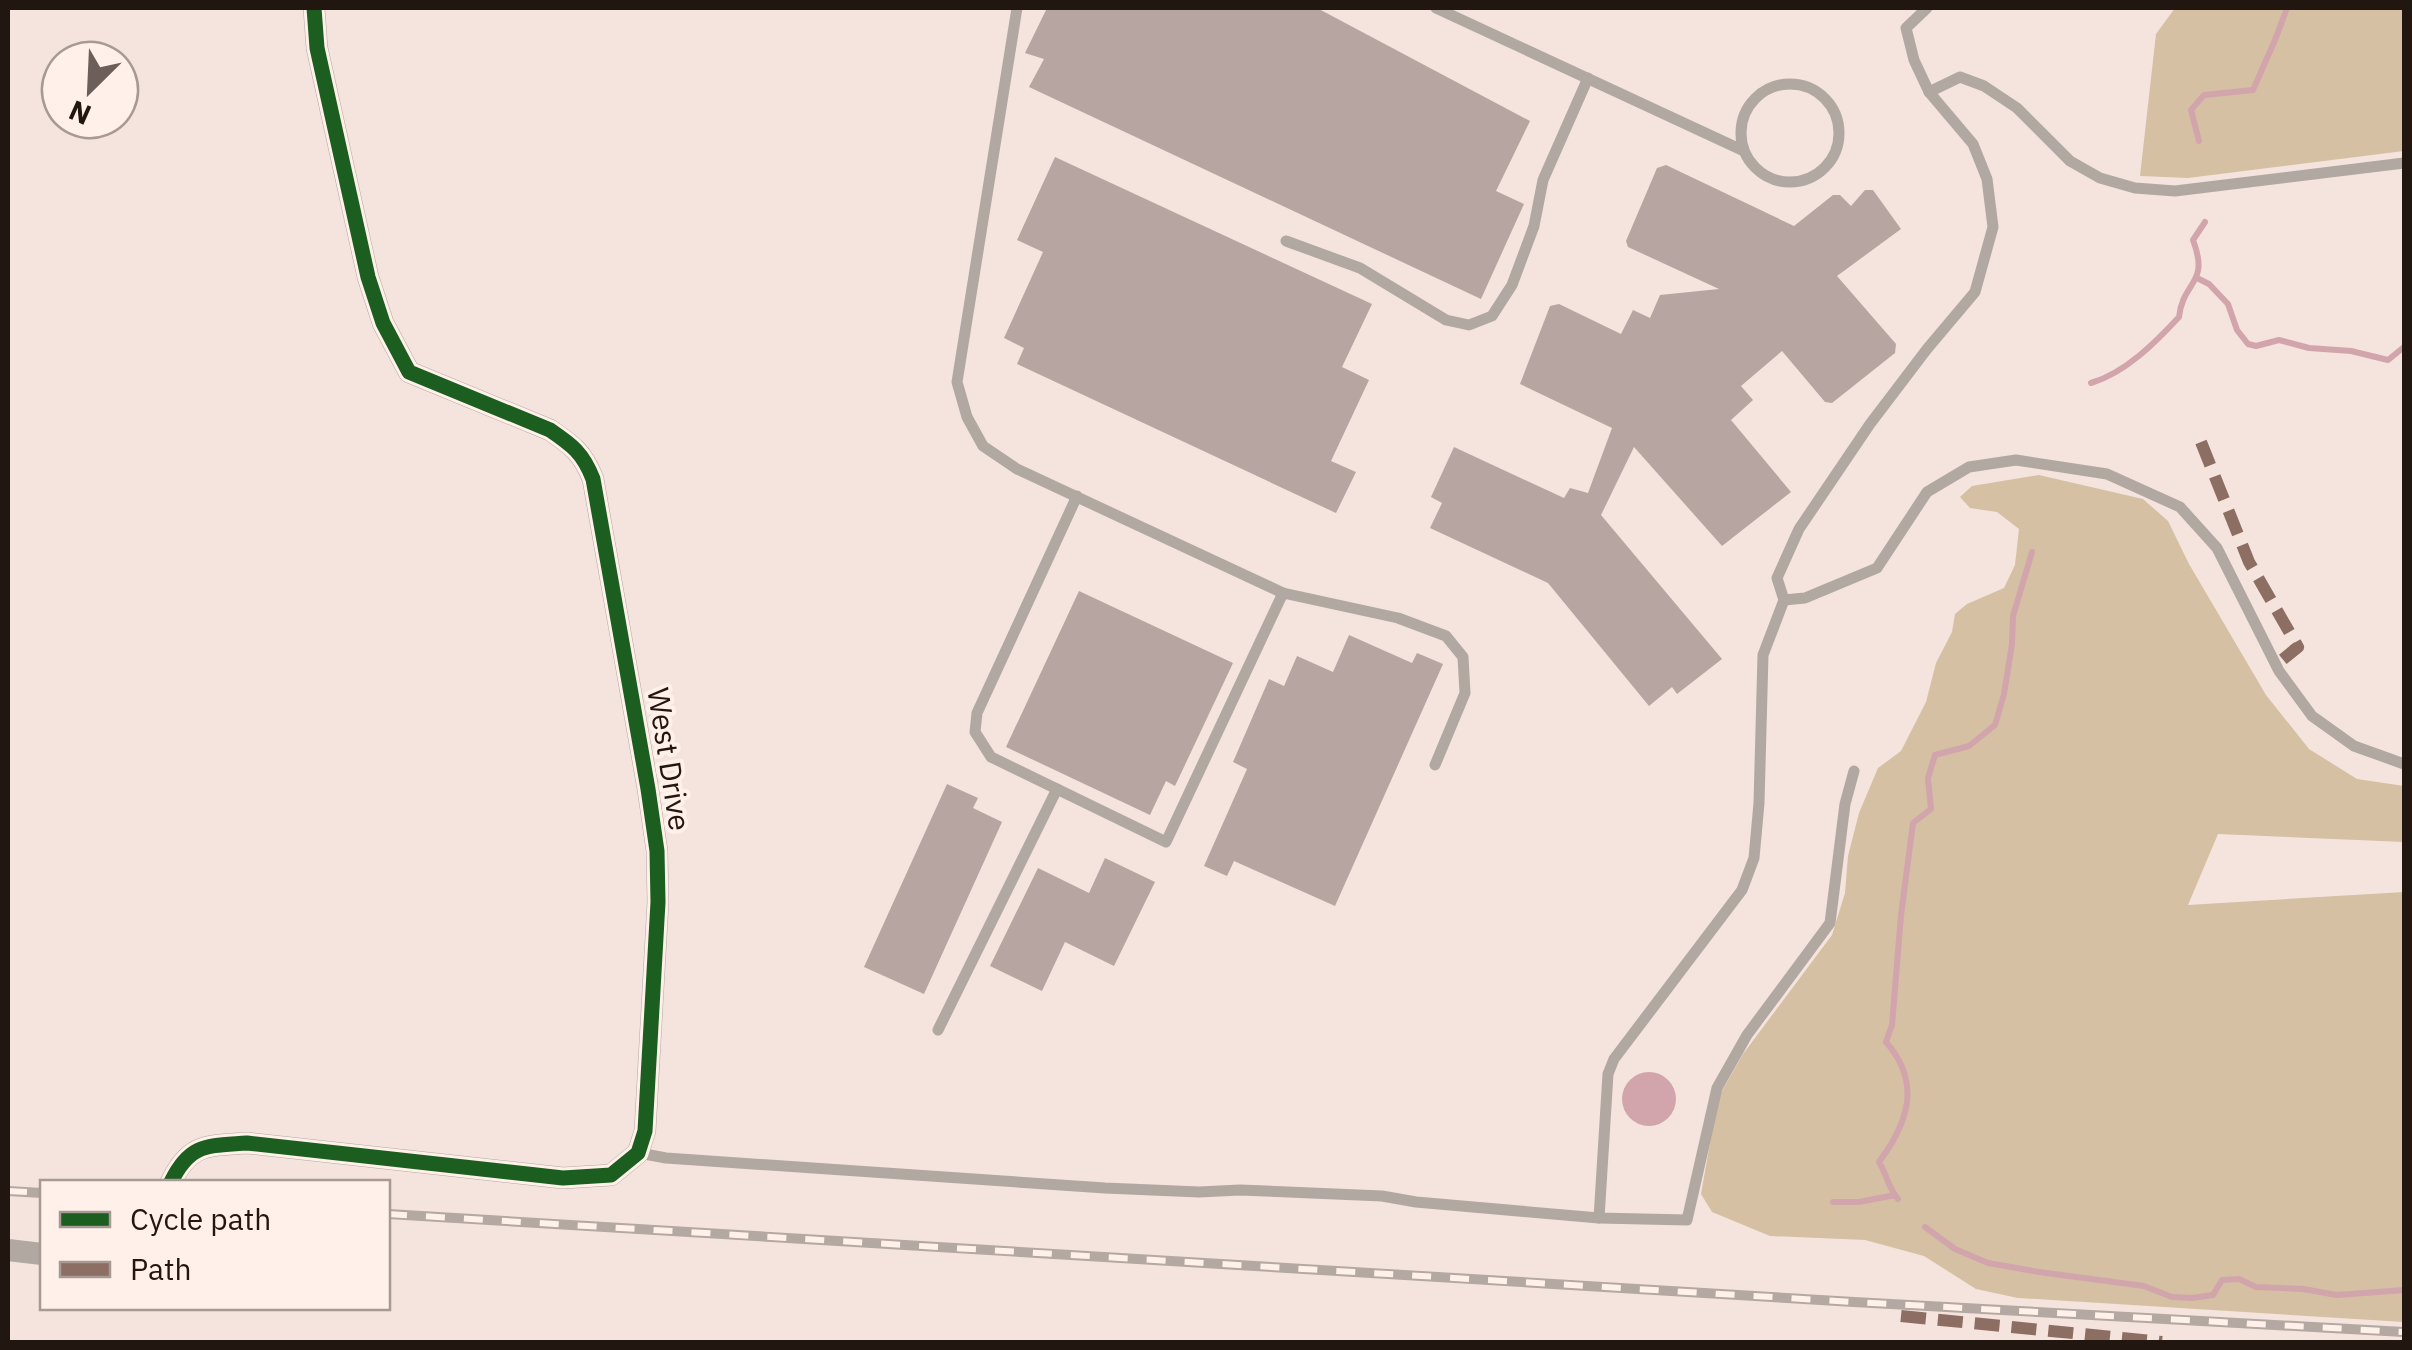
<svg xmlns="http://www.w3.org/2000/svg" width="2412" height="1350" font-family="'IBM Plex Sans',sans-serif">
	<style>
		.forest { fill: #d5c0a3 }
		.water { fill: #d1a5ab }
		.lines { fill: none; stroke-linecap: round; stroke-linejoin: round }
		.stream { stroke: #d1a5ab; stroke-width: 6 }
		.building { fill: #b6a5a1 }
		.lane { stroke: #b1a8a2; stroke-width: 11 }
		.street { stroke: #b1a8a2; stroke-width: 22 }
		.rail-casing { stroke: #b3a8a2; stroke-width: 10 }
		.rail { stroke: #fff0ea; stroke-width: 6; stroke-dasharray: 19; stroke-linecap: butt }
		.quiet { stroke: #8d6e63; stroke-width: 12; stroke-dasharray: 25 12; stroke-linecap: butt }
		.cycleway-casing { stroke: #fff0ea; stroke-width: 21 }
		.cycleway { stroke: #1b5e20; stroke-width: 15 }
		.labels { text-anchor: middle; dominant-baseline: central; stroke-width: 8; stroke-linejoin: round; paint-order: stroke }
		.street-label { font-size: 30px; fill: #221611; stroke: #fff0ea }
	</style>
	<rect width="100%" height="100%" fill="#f4e4dd"/>
	<g class="forest">
		<polygon points="2175,8 2404,8 2404,151 2188,178 2140,176 2156,34"/>
		<polygon points="2039,475 2143,499 2168,521 2189,564 2266,695 2309,749 2357,779 2404,786 2404,842 2218,834 2188,905 2404,892 2404,1322 2018,1298 1976,1289 1924,1256 1865,1240 1770,1236 1712,1212 1701,1194 1718,1098 1743,1054 1832,935 1845,893 1848,856 1859,813 1878,768 1901,751 1926,702 1936,663 1952,632 1955,614 1967,604 2004,588 2015,565 2019,529 1997,512 1970,508 1960,497 1972,486"/>
	</g>
	<circle class="water" cx="1649" cy="1099" r="27"/>
	<g class="lines">
		<g class="stream">
			<polyline points="2199,141 2191,110 2204,95 2253,90 2275,40 2287,8"/>
			<polyline points="2197,278 2209,284 2228,304 2237,330 2248,344 2256,346 2279,340 2309,348 2351,351 2388,360 2404,347"/>
			<path d="M 2091,383 C 2125,373 2155,343 2179,317 C 2183,280 2210,285 2193,240 L 2205,222"/>
			<path d="M 1898,1199 C 1888,1187 1887,1175 1879,1162 C 1908,1123 1922,1083 1886,1042 L 1892,1025 L 1901,915 L 1913,823 L 1931,809 L 1928,778 L 1935,755 L 1969,746 L 1995,725 L 2004,694 L 2012,644 L 2013,616 L 2032,552"/>
			<polyline points="1833,1202 1859,1202 1895,1195"/>
			<polyline points="1925,1227 1955,1249 1988,1263 2039,1272 2144,1286 2172,1297 2192,1298 2213,1295 2222,1280 2239,1279 2256,1287 2303,1289 2337,1295 2404,1290"/>
		</g>
	</g>
	<g class="building">
		<polygon points="1047,8 1317,8 1530,121 1496,191 1524,204 1481,299 1029,87 1044,59 1025,53"/>
		<polygon points="1055,157 1372,304 1342,367 1369,380 1331,461 1356,472 1336,513 1017,364 1024,348 1004,338 1043,252 1017,240"/>
		<polygon points="1666,165 1794,226 1833,195 1840,195 1851,206 1865,190 1873,190 1901,229 1837,276 1896,344 1895,353 1832,403 1825,402 1782,351 1741,386 1753,400 1731,420 1791,492 1722,546 1634,447 1601,515 1722,659 1677,694 1672,687 1649,706 1548,583 1430,528 1442,503 1431,497 1454,447 1564,498 1570,488 1588,493 1612,428 1520,384 1550,306 1559,304 1621,334 1633,310 1650,318 1660,295 1719,289 1628,247 1626,241 1657,168"/>
		<polygon points="1079,591 1233,663 1175,786 1166,781 1150,815 1006,747"/>
		<polygon points="1349,635 1412,663 1417,653 1443,664 1335,906 1234,861 1227,876 1204,866 1247,769 1233,762 1269,679 1284,686 1297,656 1333,672"/>
		<polygon points="947,784 978,798 973,808 1002,822 924,994 864,967"/>
		<polygon points="1105,858 1155,882 1114,966 1065,942 1042,991 990,966 1038,868 1089,893"/>
	</g>
	<g class="lines">
		<g class="lane">
			<polyline points="1017,8 957,382 967,417 983,446 1017,469 1283,593 1166,842 991,757 975,732 977,713 1077,496"/>
			<polyline points="1436,8 1744,151"/>
			<polyline points="1927,8 1906,28 1914,60 1929,92 1973,144 1987,179 1993,227 1975,292 1927,349 1870,424 1799,529 1777,578 1784,600 1805,598 1877,568 1927,492 1969,467 2016,460 2107,474 2180,507 2217,548 2279,671 2312,716 2354,746 2404,764"/>
			<circle cx="1790" cy="133" r="49"/>
			<polyline points="1929,92 1960,77 1984,86 2017,108 2070,161 2100,178 2135,188 2175,191 2404,163"/>
			<polyline points="1286,241 1360,268 1446,320 1469,325 1492,316 1512,285 1534,226 1543,180 1588,78"/>
			<polyline points="1283,593 1398,618 1446,636 1463,657 1465,693 1435,765"/>
			<polyline points="938,1030 1057,789"/>
			<polyline points="639,1153 666,1158 1105,1188 1199,1192 1240,1190 1382,1196 1416,1202 1599,1218 1687,1220 1717,1088 1747,1035 1830,923 1845,804 1854,771"/>
			<polyline points="1599,1218 1608,1074 1614,1059 1742,890 1754,858 1759,803 1763,655 1784,600"/>
		</g>
		<g class="street">
			<path d="M 171,1182 C 190,1143 207,1146 247,1143 L 563,1178 L 611,1175 L 638,1153 L 645,1131 L 658,902 L 657,851 L 648,789 L 593,479 C 583,453 572,445 550,430 L 409,372 L 383,323 L 368,277 L 317,48 L 314,8"/>
			<polyline points="8,1250 42,1254"/>
		</g>
		<defs>
			<g id="rail">
				<polyline points="8,1191 42,1193"/>
				<polyline points="388,1214 1854,1302 2404,1332"/>
			</g>
		</defs>
		<use href="#rail" class="rail-casing"/>
		<use href="#rail" class="rail"/>
		<g class="quiet">
			<polyline points="2201,442 2249,562 2298,647 2276,665"/>
			<polyline points="1901,1316 2162,1342"/>
		</g>
		<defs>
			<path id="cycleway" d="M 171,1182 C 190,1143 207,1146 247,1143 L 563,1178 L 611,1175 L 638,1153 L 645,1131 L 658,902 L 657,851 L 648,789 L 593,479 C 583,453 572,445 550,430 L 409,372 L 383,323 L 368,277 L 317,48 L 314,8"/>
		</defs>
		<use href="#cycleway" class="cycleway-casing"/>
		<use href="#cycleway" class="cycleway"/>
	</g>
	<g class="labels">
		<g class="street-label">
			<text transform="translate(670 759) rotate(81)">West Drive</text>
		</g>
	</g>
	<rect width="2412" height="1350" fill="none" stroke="#221611" stroke-width="20"/>
	<rect x="40" y="1180" width="350" height="130" fill="#fff0ea" stroke="#a79993" stroke-width="2.5"/>
	<rect x="60" y="1212" width="50" height="15" fill="#1b5e20" stroke="#a79993" stroke-width="2.5"/>
	<text x="130" y="1230" font-size="30" fill="#221611">Cycle path</text>
	<rect x="60" y="1262" width="50" height="15" fill="#8d6e63" stroke="#a79993" stroke-width="2.5"/>
	<text x="130" y="1280" font-size="30" fill="#221611">Path</text>
	<g transform="translate(90 90) rotate(204)"><circle r="48" fill="#fff0ea" stroke="#a79993" stroke-width="2.5"/>
	<path d="M0-8L18 38L0 25L-18 38Z" fill="#6c5e58"/>
	<text y="-15" font-size="28" font-weight="bold" text-anchor="middle" fill="#221611">N</text>
	</g>
</svg>
